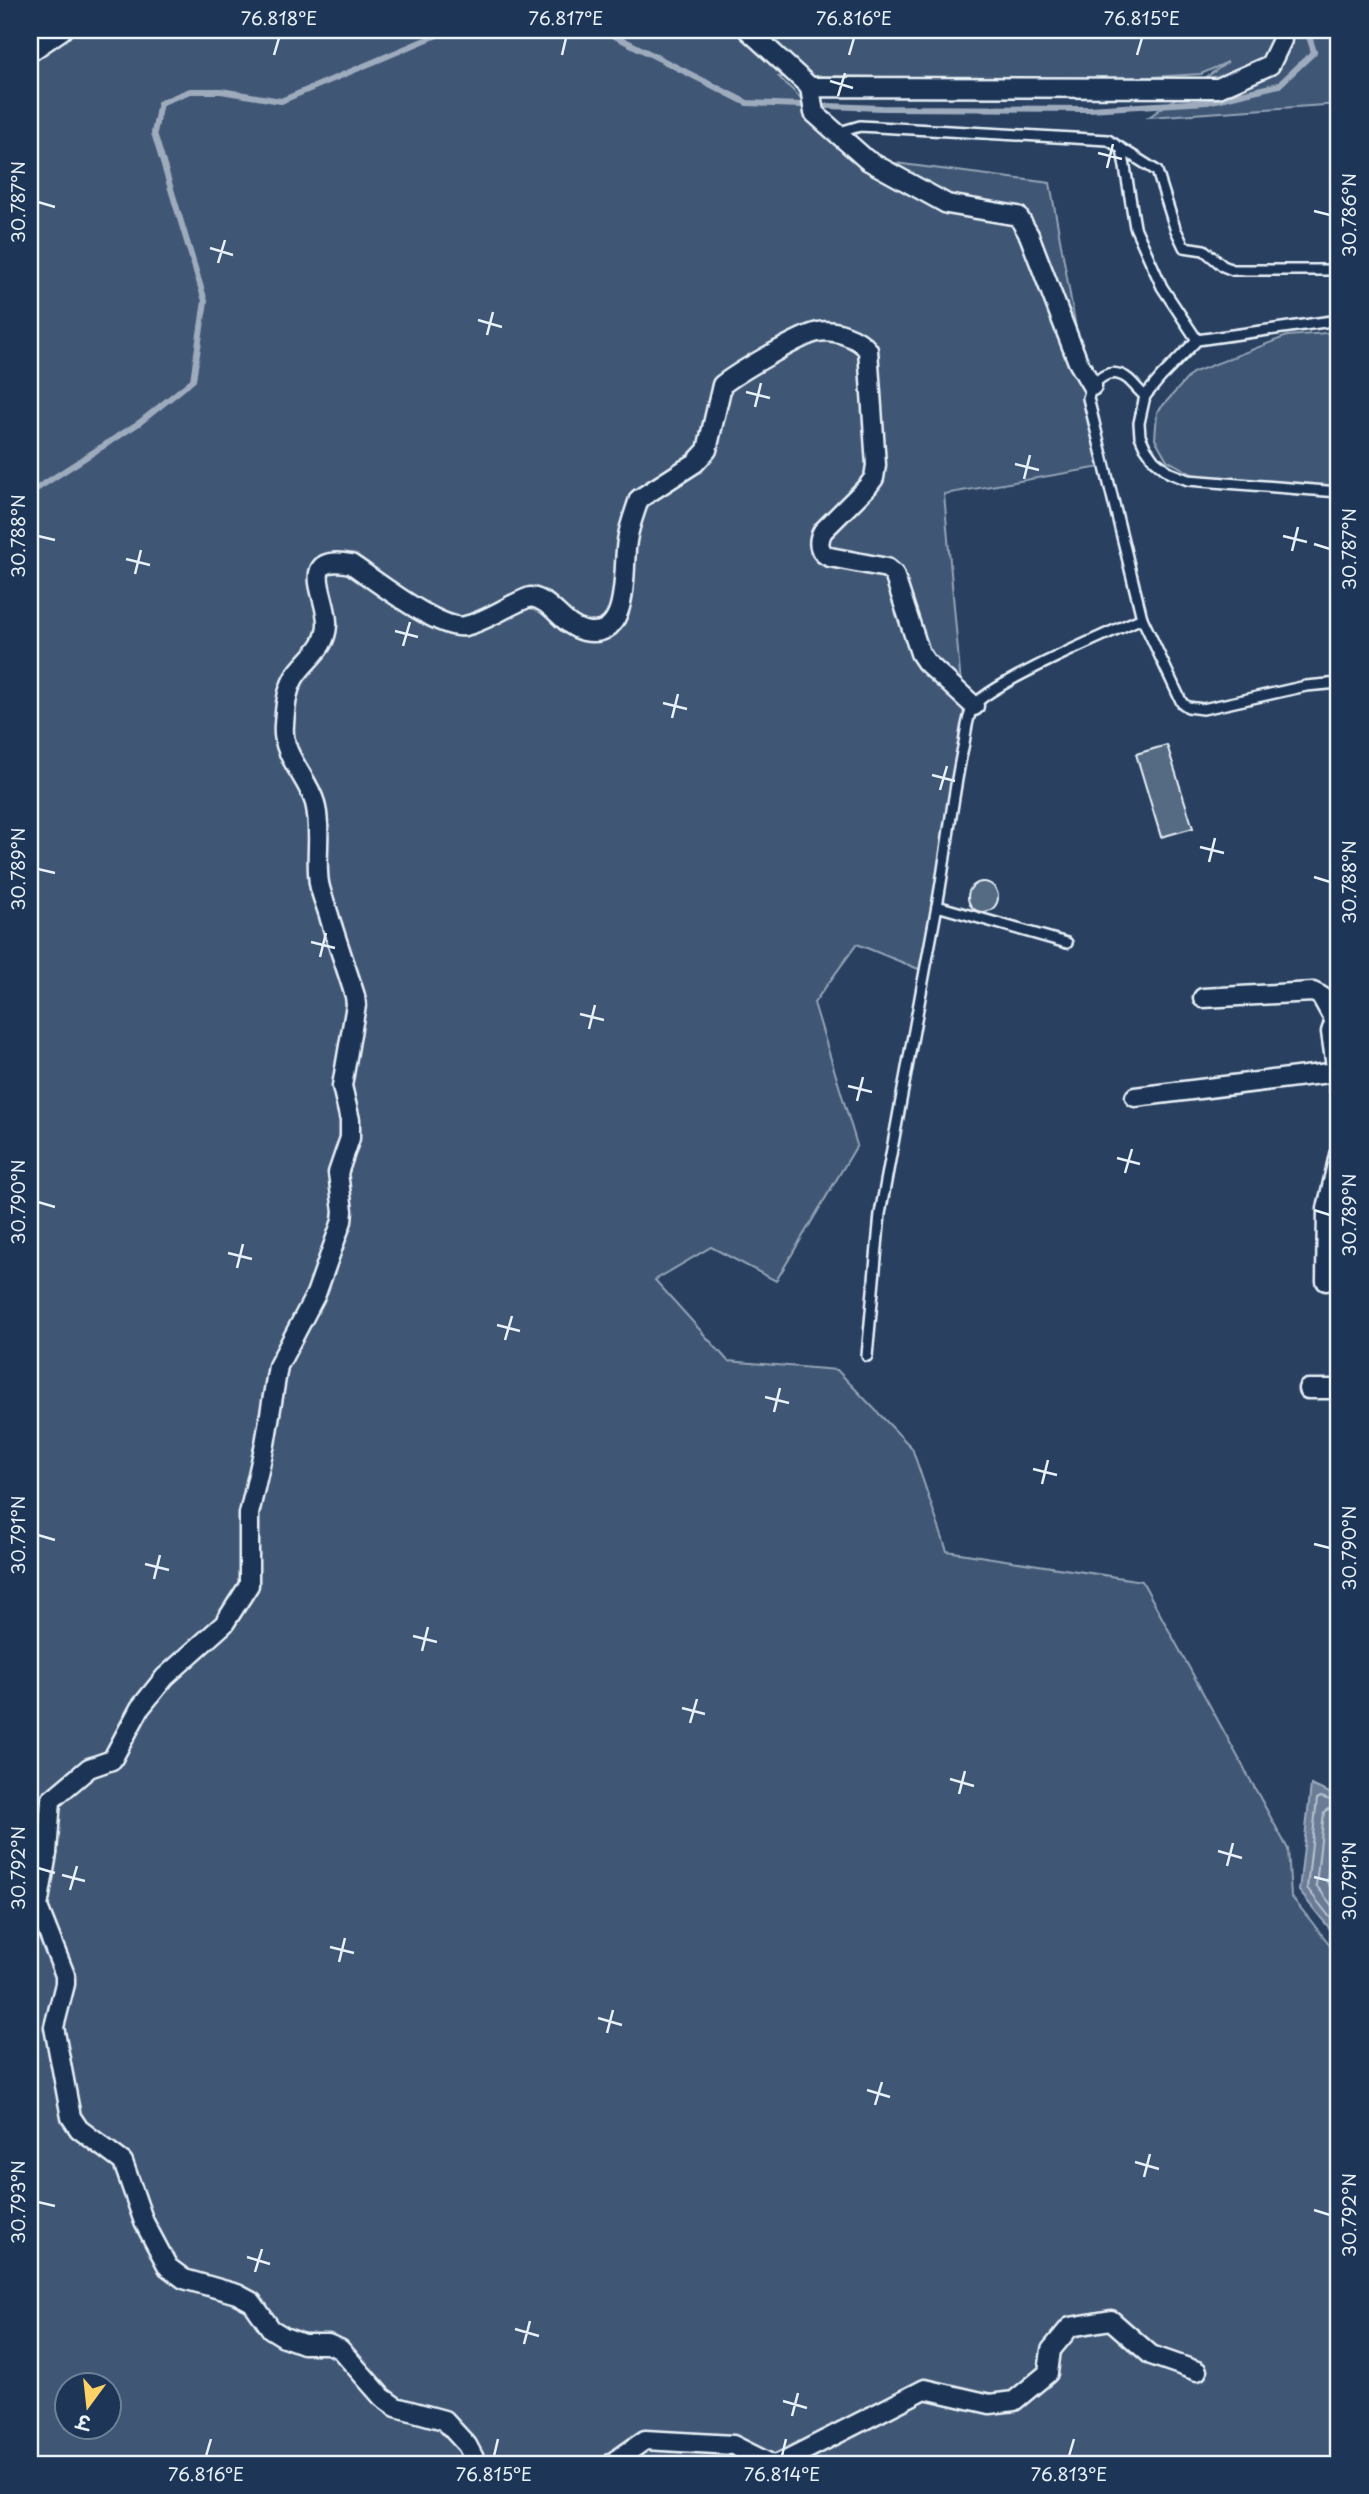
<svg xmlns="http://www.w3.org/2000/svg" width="1369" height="2494" font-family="'Playpen Sans','Playpen Sans Deva',sans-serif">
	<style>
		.green { fill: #415774; stroke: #94a4b6; stroke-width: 2; fill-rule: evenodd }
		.water { fill: #6b7c95; stroke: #9dabbd; stroke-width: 2 }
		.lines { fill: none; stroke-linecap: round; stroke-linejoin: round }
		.shore { stroke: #b6c2d0; stroke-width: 2 }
		.stream { stroke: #9dabbd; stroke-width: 6 }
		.building { fill: #556a83; stroke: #e8f1f8; stroke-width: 2 }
		.lane-casing { stroke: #e8f1f8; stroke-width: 14 }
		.street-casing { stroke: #e8f1f8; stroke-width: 23 }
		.lane { stroke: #1d3557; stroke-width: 9 }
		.street { stroke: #1d3557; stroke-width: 18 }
		.ticks { fill: none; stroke: #e8f1f8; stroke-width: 2.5 }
		.neatline { fill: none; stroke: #e8f1f8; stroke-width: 2.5 }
		.ticks-label { font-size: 18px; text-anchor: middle; fill: #e8f1f8 }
	</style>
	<rect width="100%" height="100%" fill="#294061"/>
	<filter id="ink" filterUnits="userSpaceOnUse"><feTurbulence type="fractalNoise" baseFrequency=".0143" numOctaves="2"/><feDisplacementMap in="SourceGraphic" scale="14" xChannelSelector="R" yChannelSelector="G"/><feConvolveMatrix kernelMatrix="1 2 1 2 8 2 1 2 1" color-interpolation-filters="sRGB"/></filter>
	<g filter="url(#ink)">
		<g class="green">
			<path d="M 30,30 L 1339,30 L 1339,104 L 1149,117 L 1228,62 L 1201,74 L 1086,81 L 823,76 L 779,77 L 864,159 L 1050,183 L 1101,467 L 944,494 L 965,730 L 921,970 L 857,944 L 814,1003 L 857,1145 L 776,1281 L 711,1247 L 655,1280 L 728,1361 L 837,1370 L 912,1448 L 947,1551 L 1142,1581 L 1288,1849 L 1291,1896 L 1339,1956 L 1339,2464 L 30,2464 ZM 66,2386 L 108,2386 L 108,2428 L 66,2428 Z"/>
			<polygon points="1339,332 1339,495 1297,495 1201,479 1167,460 1155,439 1157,412 1192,373 1287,336"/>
		</g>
		<polygon class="water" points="1311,1785 1339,1797 1339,1940 1299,1891"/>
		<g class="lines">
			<g class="shore">
				<polyline points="1339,1803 1321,1797 1317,1799 1307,1888 1339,1929"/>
				<polyline points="1339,1811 1328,1809 1324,1812 1316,1885 1339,1915"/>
				<polyline points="1339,1822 1333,1825 1327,1882 1339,1899"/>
			</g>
			<g class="stream">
				<polyline points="603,30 747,103 882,108 1089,109 1207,102 1279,85 1314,52 1307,30"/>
				<polyline points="30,493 139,423 193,380 205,301 154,133 160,103 190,91 221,91 281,101 449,30 458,30"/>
			</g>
		</g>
		<g class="building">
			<polygon points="1167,745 1193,828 1161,837 1136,754"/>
			<circle cx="983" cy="897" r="15"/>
		</g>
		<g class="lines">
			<defs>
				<g id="lane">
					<polyline points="836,133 860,126 1108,140 1122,149"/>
					<polyline points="1339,320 1197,340 1161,377 1145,396 1139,423 1140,436 1145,447 1154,460 1170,473 1188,480 1339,492"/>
					<polyline points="1197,340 1162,287 1135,227 1122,149 1157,171 1175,228 1184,247 1204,250 1223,266 1233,270 1339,270"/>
					<path d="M 1142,618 L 1088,398 C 1092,380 1110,365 1128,379 C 1134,384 1139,391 1145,396"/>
					<path d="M 1067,943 L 937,906 C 947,852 952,797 964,743 C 966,732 967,717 973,707 C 986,685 1112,632 1142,618 L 1182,703 L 1188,707 L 1203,709 L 1306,686 L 1339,683"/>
					<polyline points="867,1356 880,1214 937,906"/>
				</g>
				<g id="street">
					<polyline points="748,30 810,87"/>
					<polyline points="30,52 62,30"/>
					<polyline points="1092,386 1078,362 1029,235 1018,216 947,204 867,160 814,113 810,87 1218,88 1270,65 1282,40 1281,30"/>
					<polyline points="1203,998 1313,992 1321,996 1336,1023"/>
					<polyline points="1339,1022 1333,1026 1331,1032 1339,1088"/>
					<polyline points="1135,1097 1337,1072"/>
					<polyline points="1326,1281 1327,1209 1339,1155"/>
					<polyline points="1308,1389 1339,1389"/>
					<polyline points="30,1854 47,1853"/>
					<path d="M 477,2464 L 467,2445 L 444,2420 L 396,2407 L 382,2397 L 340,2349 L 328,2344 L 303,2344 L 284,2337 L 271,2329 L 252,2302 L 237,2294 L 184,2279 L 168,2267 L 144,2222 L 123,2162 L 79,2129 L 71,2117 L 54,2027 L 65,1984 L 65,1975 L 38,1907 L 47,1853 L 51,1800 L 89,1768 L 112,1760 L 140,1708 L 165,1677 L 224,1624 L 249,1585 L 249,1514 L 265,1444 L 278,1366 L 316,1294 L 342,1221 L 343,1211 L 338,1173 L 350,1138 L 350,1120 L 342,1086 L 356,1005 L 355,996 C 347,970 338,945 330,919 C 327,907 321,895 319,883 C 315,857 322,830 315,803 C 307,776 281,755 284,725 C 285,710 286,692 294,678 C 305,659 326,650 327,625 C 329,599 295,553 351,564 C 374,579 439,631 465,626 C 487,621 508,605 530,597 C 552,599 562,626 584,631 C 632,642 622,567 627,541 C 629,526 635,512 639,499 L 695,463 L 707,450 L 722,385 C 737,373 801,335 818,332 C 834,329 858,337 868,350 L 876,465 L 874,478 L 868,486 L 823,531 C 817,541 818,553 830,557 L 887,568 L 894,574 L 920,653 L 926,662 L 974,706"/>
					<polyline points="611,2464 645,2440 733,2445 771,2464"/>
					<polyline points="778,2464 925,2389 990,2404 1014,2401 1048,2373 1051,2350 1070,2327 1111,2320 1151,2355 1197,2371"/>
				</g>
			</defs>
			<use href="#lane" class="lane-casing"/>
			<use href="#street" class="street-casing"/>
			<use href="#lane" class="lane"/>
			<use href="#street" class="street"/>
		</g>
	</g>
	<path class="ticks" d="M 274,55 L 279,38M 562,55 L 566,38M 849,55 L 854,38M 1137,55 L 1142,38M 830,81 L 853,88M 838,96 L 845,73M 1098,153 L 1122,159M 1107,168 L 1113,144M 38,202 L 55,207M 1314,211 L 1330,215M 210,248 L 233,255M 218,263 L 225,240M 478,320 L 502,327M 487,335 L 493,312M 746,392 L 770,398M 755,407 L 761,383M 1015,464 L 1039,470M 1024,479 L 1030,455M 38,536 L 55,540M 1283,536 L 1307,542M 1314,544 L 1330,549M 1292,551 L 1298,527M 126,559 L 150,565M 135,574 L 141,550M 395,631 L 418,637M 403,646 L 410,622M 663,703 L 687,709M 672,718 L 678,694M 932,775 L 955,781M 940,790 L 947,766M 1200,847 L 1224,853M 1209,862 L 1215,838M 38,869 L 55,873M 1314,877 L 1330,882M 311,942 L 335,948M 320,957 L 326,933M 580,1014 L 604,1020M 589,1029 L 595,1005M 848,1086 L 872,1092M 857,1101 L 863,1077M 1117,1158 L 1140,1164M 1125,1173 L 1132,1149M 38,1202 L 55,1207M 1314,1210 L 1330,1215M 228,1253 L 252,1259M 237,1268 L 243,1244M 497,1325 L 520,1331M 505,1340 L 512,1316M 765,1397 L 789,1403M 774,1412 L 780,1388M 1033,1469 L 1057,1475M 1042,1484 L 1048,1460M 38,1535 L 55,1540M 1314,1544 L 1330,1548M 145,1564 L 169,1570M 154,1579 L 160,1555M 413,1636 L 437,1642M 422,1651 L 428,1627M 682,1708 L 705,1714M 690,1723 L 697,1699M 950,1779 L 974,1786M 959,1794 L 965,1771M 1218,1851 L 1242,1858M 1227,1866 L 1233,1843M 38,1868 L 55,1873M 62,1875 L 85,1881M 1314,1877 L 1330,1881M 70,1890 L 77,1866M 330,1947 L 354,1953M 339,1962 L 345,1938M 598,2018 L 622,2025M 607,2033 L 613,2010M 867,2090 L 890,2097M 875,2105 L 882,2082M 1135,2162 L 1159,2169M 1144,2177 L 1150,2154M 38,2202 L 55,2206M 1314,2210 L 1330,2215M 247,2257 L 270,2264M 255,2272 L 262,2249M 515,2329 L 539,2336M 524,2344 L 530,2321M 783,2401 L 807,2408M 792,2416 L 798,2393M 206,2456 L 211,2439M 494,2456 L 498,2439M 782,2456 L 786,2439M 1069,2456 L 1074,2439"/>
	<rect width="1369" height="2494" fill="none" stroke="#1d3557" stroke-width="77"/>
	<g transform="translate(88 2406) rotate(195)"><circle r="33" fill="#1d3557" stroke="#6e8097" stroke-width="2"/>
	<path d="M0-5L12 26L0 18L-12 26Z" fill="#ffd166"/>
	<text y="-10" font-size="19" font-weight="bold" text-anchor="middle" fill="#e8f1f8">उ</text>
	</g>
	<rect x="38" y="38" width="1292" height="2418" class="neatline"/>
	<g class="ticks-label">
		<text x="279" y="25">76.818°E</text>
		<text x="566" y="25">76.817°E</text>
		<text x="854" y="25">76.816°E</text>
		<text x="1142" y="25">76.815°E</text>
		<text transform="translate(19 202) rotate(-90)" y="6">30.787°N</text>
		<text transform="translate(1350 215) rotate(-90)" y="6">30.786°N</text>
		<text transform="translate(19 536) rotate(-90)" y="6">30.788°N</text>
		<text transform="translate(1350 549) rotate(-90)" y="6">30.787°N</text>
		<text transform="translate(19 869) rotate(-90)" y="6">30.789°N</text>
		<text transform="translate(1350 882) rotate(-90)" y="6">30.788°N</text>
		<text transform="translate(19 1202) rotate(-90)" y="6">30.790°N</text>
		<text transform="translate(1350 1215) rotate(-90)" y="6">30.789°N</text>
		<text transform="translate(19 1535) rotate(-90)" y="6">30.791°N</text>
		<text transform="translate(1350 1548) rotate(-90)" y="6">30.790°N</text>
		<text transform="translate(19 1868) rotate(-90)" y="6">30.792°N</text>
		<text transform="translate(1350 1881) rotate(-90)" y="6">30.791°N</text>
		<text transform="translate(19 2202) rotate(-90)" y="6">30.793°N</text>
		<text transform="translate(1350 2215) rotate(-90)" y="6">30.792°N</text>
		<text x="206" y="2481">76.816°E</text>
		<text x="494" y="2481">76.815°E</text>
		<text x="782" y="2481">76.814°E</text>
		<text x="1069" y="2481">76.813°E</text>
	</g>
</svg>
